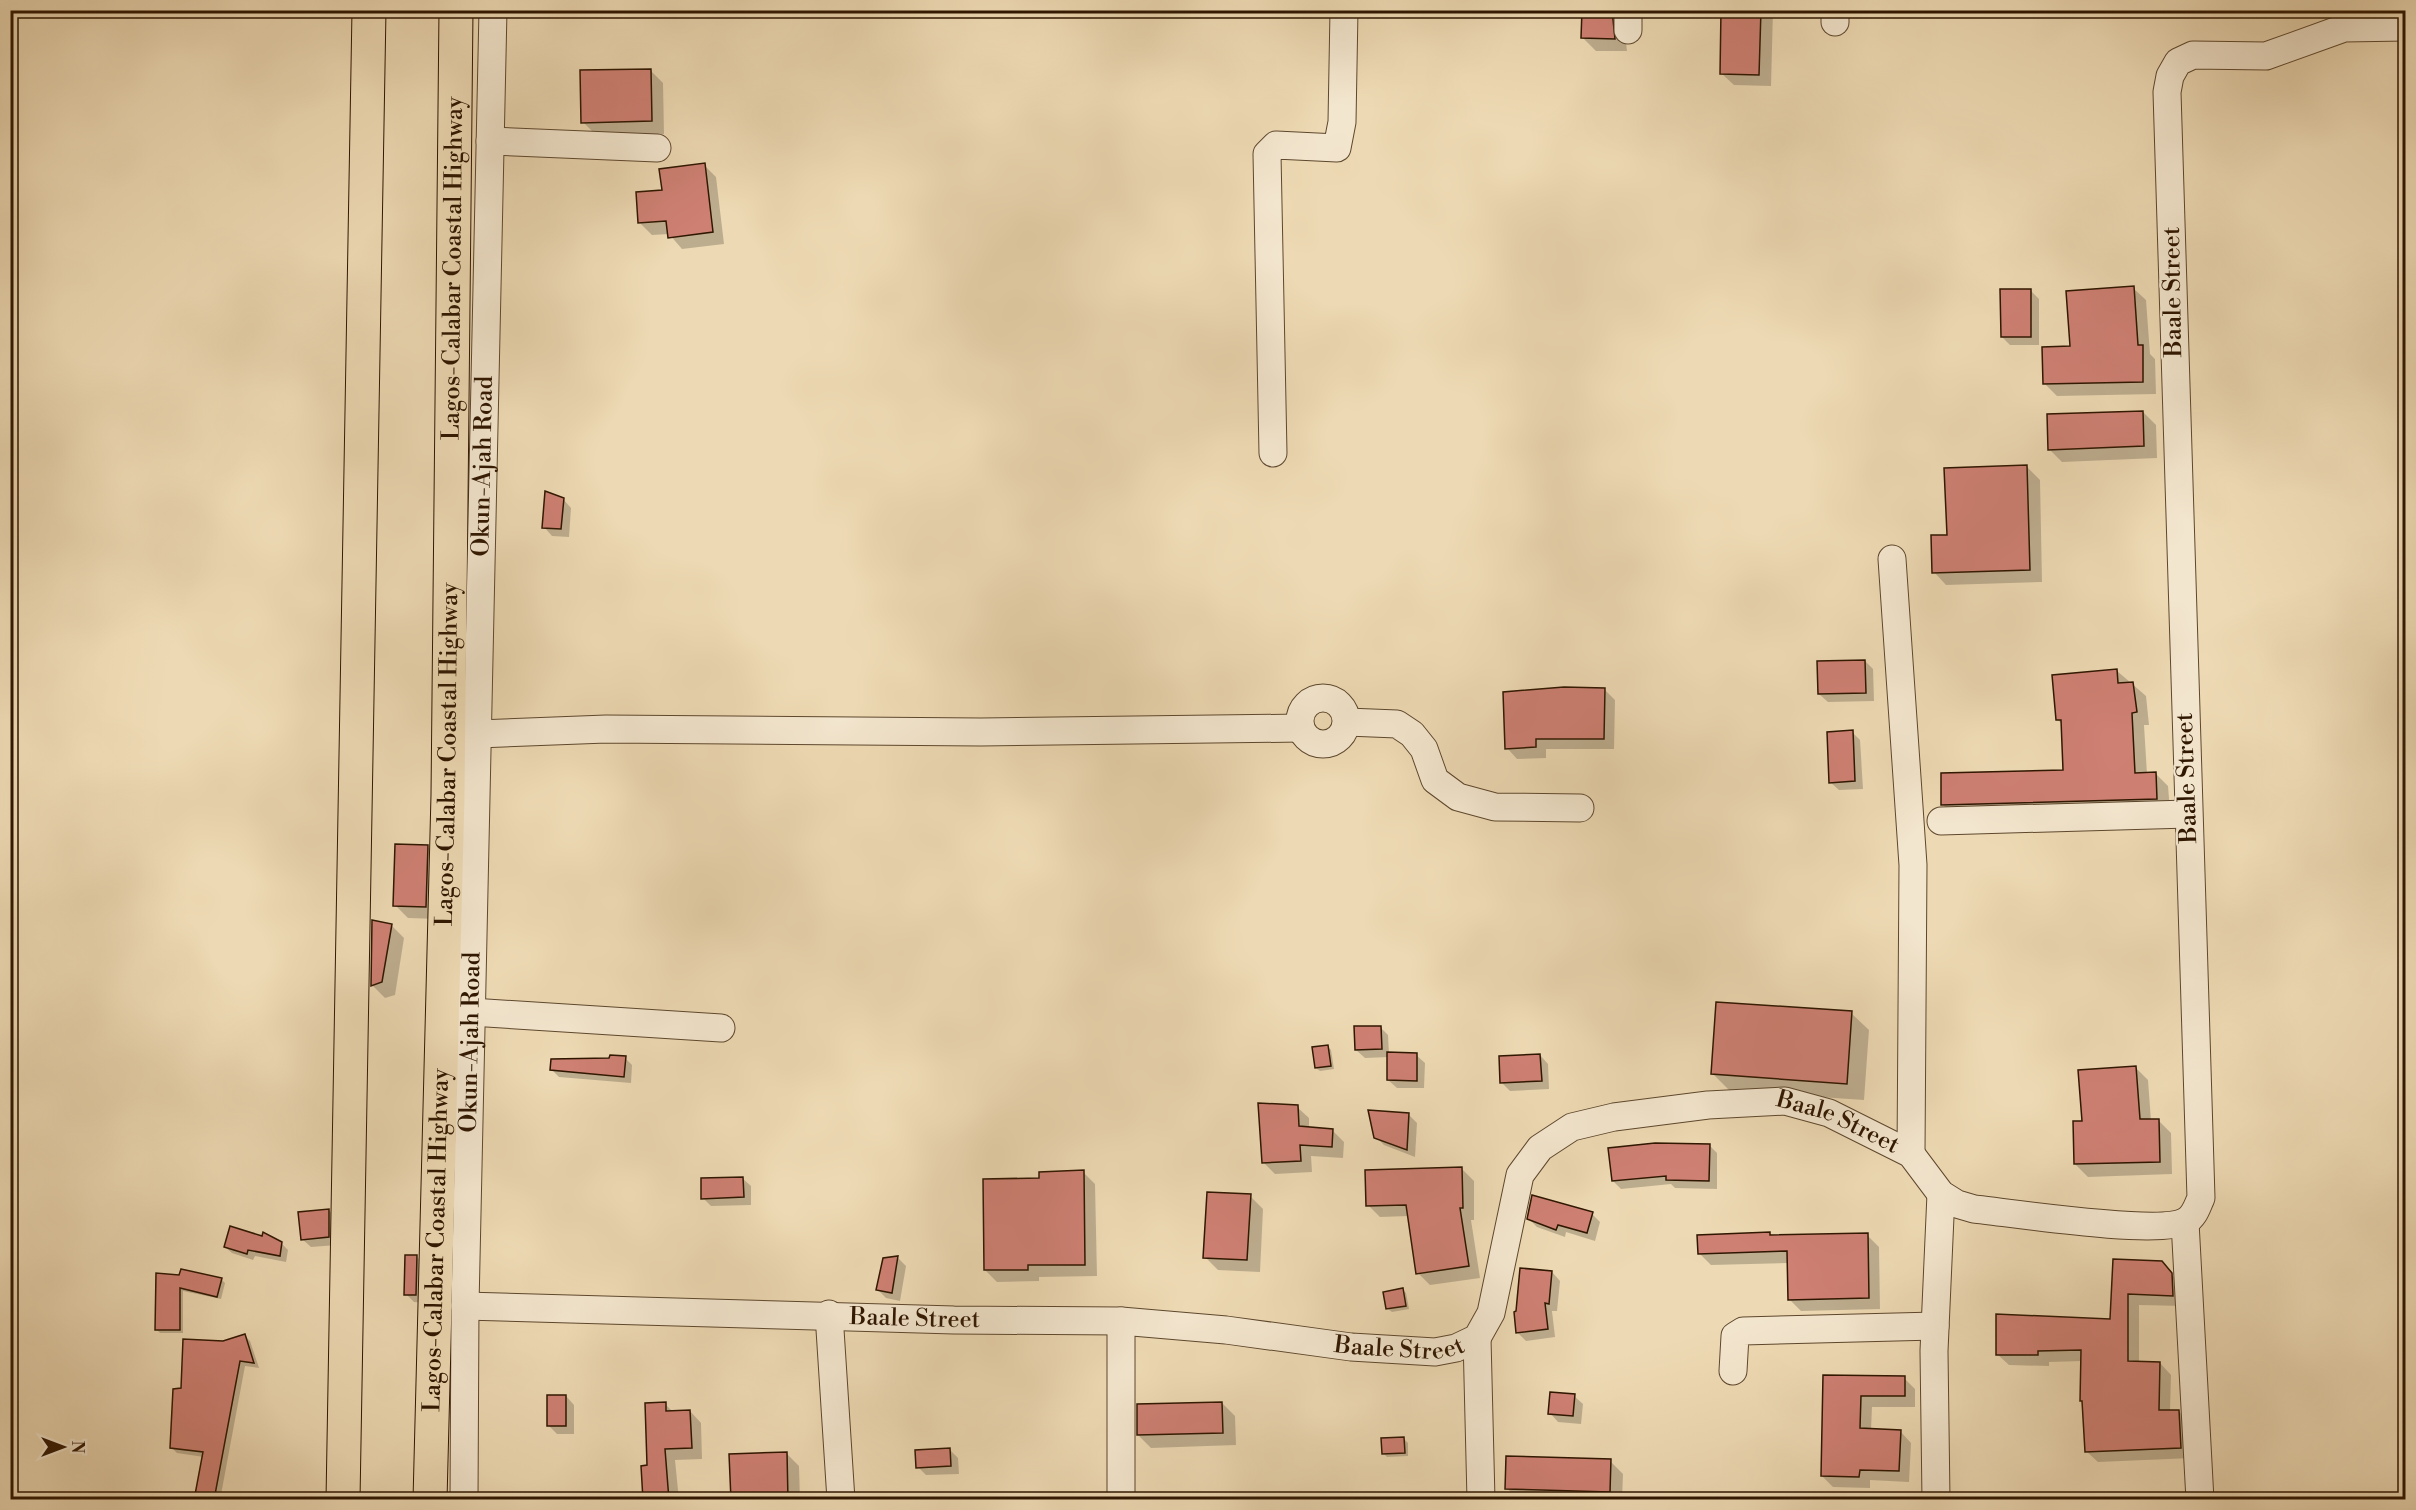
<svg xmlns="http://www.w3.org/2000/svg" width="2416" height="1510" font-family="'Libre Bodoni',serif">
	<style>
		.shadow { fill: #0003 }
		.building { fill: #ce8073; stroke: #2f1600; stroke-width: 1.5 }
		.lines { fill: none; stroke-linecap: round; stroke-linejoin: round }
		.minor-casing { stroke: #5e472d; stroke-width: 29 }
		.highway-casing { stroke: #2f1600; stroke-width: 35 }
		.minor { stroke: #f3e6ce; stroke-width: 27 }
		.highway { stroke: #edd9b3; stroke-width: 33 }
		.labels { text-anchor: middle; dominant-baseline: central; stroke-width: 4.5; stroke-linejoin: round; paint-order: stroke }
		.street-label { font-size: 24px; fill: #2f1600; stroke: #f3e6ce }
	</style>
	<rect width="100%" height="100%" fill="#edd9b3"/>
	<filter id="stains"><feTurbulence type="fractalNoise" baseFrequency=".00333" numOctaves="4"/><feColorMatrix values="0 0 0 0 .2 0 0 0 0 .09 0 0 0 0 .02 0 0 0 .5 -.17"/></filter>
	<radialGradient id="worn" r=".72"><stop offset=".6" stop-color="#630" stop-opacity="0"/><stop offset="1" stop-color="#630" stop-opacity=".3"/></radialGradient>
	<g class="shadow">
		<polygon points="1583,10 1629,10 1624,24 1627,51 1596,51 1583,38"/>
		<polygon points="1723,10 1773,10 1771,86 1734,85 1721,73"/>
		<polygon points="650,70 663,83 664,134 596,135 583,122"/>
		<polygon points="704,165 716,177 724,244 682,249 669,234 652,235 640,223 664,191"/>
		<polygon points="2133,288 2146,300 2150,354 2155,359 2156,394 2057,396 2044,383"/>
		<polygon points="2031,291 2039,299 2039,345 2010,345 2002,337"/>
		<polygon points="2143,412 2156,425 2157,458 2062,462 2049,449"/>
		<polygon points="2027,467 2040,480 2042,582 1946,585 1934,572 1948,536"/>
		<polygon points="563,499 571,508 569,537 552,536 544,527"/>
		<polygon points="1865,661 1873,669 1874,701 1828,702 1819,694"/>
		<polygon points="2116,670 2146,696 2149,725 2144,725 2147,774 2155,773 2168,786 2170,811 1956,817 1943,805 2065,772 2063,725 2058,720"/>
		<polygon points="1604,689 1615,700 1614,749 1546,749 1546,758 1517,759 1507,748"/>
		<polygon points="1852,732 1860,740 1863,789 1839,790 1830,782"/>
		<polygon points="427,846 440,859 439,919 408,918 395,905"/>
		<polygon points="391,925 404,938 395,995 385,998 372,985"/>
		<polygon points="1851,1013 1869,1030 1864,1100 1730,1091 1713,1074"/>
		<polygon points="1380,1027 1388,1035 1389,1054 1416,1055 1425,1063 1424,1088 1397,1088 1388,1080 1389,1057 1365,1058 1356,1050"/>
		<polygon points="1327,1046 1331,1050 1334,1069 1320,1071 1316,1068"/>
		<polygon points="1540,1055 1548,1064 1549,1089 1510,1091 1502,1083"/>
		<polygon points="625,1058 632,1065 631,1083 559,1077 552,1070"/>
		<polygon points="2135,1067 2148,1080 2151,1121 2158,1120 2171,1133 2172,1174 2088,1177 2075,1164 2083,1122"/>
		<polygon points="1297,1107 1309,1118 1309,1129 1332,1130 1344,1142 1343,1158 1311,1156 1312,1172 1275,1174 1264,1163"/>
		<polygon points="1408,1114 1417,1123 1415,1157 1384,1145 1376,1137"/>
		<polygon points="1709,1145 1717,1153 1717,1189 1675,1188 1671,1184 1621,1189 1613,1181"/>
		<polygon points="1462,1169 1474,1181 1474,1220 1471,1220 1480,1278 1430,1285 1418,1273 1409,1216 1380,1217 1368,1205"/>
		<polygon points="1083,1172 1095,1184 1097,1276 1039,1277 1039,1281 997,1282 985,1270 1041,1179"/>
		<polygon points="742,1178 751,1186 751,1205 711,1206 703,1198"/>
		<polygon points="1250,1196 1263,1209 1260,1272 1218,1270 1205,1257"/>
		<polygon points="329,1210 337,1219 337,1245 311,1247 302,1239"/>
		<polygon points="1592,1214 1600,1222 1595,1241 1566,1232 1565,1237 1537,1227 1528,1218"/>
		<polygon points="1769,1234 1772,1237 1867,1235 1879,1247 1880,1309 1801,1311 1789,1299 1788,1263 1711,1265 1699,1253"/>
		<polygon points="281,1243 288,1250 286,1262 255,1256 253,1260 232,1253 225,1247"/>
		<polygon points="417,1257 425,1265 424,1303 414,1302 406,1294"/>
		<polygon points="898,1258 906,1266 900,1301 886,1298 878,1290 884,1259"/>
		<polygon points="2114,1260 2162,1262 2176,1280 2184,1306 2139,1305 2139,1363 2160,1363 2171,1375 2170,1411 2179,1411 2190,1423 2192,1458 2098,1462 2086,1451 2082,1361 2049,1362 2049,1366 2009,1365 1997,1354 2112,1321"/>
		<polygon points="182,1271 222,1280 225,1283 221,1299 183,1291 183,1333 160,1333 156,1329"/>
		<polygon points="1552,1272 1560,1281 1557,1311 1552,1311 1555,1337 1526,1341 1517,1332"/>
		<polygon points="1403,1290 1406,1293 1409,1309 1392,1312 1388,1309 1385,1293"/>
		<polygon points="245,1336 250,1341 259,1368 245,1366 220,1500 169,1500 169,1495 196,1499 204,1457 177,1453 171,1447 182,1389"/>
		<polygon points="1824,1376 1904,1378 1915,1389 1915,1407 1872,1407 1871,1430 1900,1431 1911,1443 1909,1482 1870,1480 1870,1488 1833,1487 1822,1476"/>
		<polygon points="566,1396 574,1405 574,1434 557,1434 548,1425"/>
		<polygon points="1574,1396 1583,1404 1581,1424 1558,1422 1550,1413"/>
		<polygon points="1222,1403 1235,1416 1236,1445 1151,1448 1138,1435"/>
		<polygon points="665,1404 673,1412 690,1411 701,1423 702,1459 675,1460 679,1500 645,1500 648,1467"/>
		<polygon points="1404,1439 1408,1443 1408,1456 1387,1457 1383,1453"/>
		<polygon points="949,1449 958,1458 959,1474 926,1475 918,1467"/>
		<polygon points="786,1453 799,1466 800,1500 732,1500"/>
		<polygon points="1610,1461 1623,1474 1622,1500 1518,1500 1507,1488"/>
		<polygon points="1310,1493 1380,1499 1380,1500 1310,1500"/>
		<polygon points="379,1497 393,1497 396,1500 379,1500"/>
	</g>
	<g class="building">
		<polygon points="1582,10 1612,10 1615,39 1581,38"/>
		<polygon points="1721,10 1761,10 1759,75 1720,74"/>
		<polygon points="651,69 652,121 581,123 580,70"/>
		<polygon points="705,163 713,232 668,238 666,221 638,223 636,192 662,190 659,169"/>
		<polygon points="2134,286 2138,345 2143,345 2143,382 2043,384 2042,347 2070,346 2066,291"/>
		<polygon points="2000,289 2031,289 2031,337 2001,337"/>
		<polygon points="2143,411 2144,446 2048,450 2047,414"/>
		<polygon points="2027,465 2030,570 1932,573 1931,535 1947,535 1944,468"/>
		<polygon points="545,491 564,498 561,529 542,528"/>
		<polygon points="1865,660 1866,693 1818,694 1817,661"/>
		<polygon points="2117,669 2118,683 2133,682 2137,712 2132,713 2135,773 2156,772 2157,799 1941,805 1941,773 2063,770 2061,720 2056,720 2052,675"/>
		<polygon points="1564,687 1605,688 1604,739 1536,739 1536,747 1505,749 1503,692"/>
		<polygon points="1853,730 1855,781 1829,783 1827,732"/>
		<polygon points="395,844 428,845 426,907 393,906"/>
		<polygon points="372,920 392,924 382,982 371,986"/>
		<polygon points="1716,1002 1852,1011 1847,1084 1711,1074"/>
		<polygon points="1354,1026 1381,1026 1382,1049 1355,1050"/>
		<polygon points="1328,1045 1331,1066 1315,1068 1312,1047"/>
		<polygon points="1387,1052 1417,1053 1417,1081 1387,1080"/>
		<polygon points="1540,1054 1542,1081 1500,1083 1499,1056"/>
		<polygon points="610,1055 626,1056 624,1077 550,1070 551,1059 609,1058"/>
		<polygon points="2136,1066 2140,1119 2159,1119 2160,1162 2074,1164 2073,1121 2082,1121 2078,1070"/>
		<polygon points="1258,1103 1298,1105 1299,1126 1333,1129 1332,1147 1300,1145 1301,1161 1262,1163"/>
		<polygon points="1368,1110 1409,1113 1407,1150 1374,1138"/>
		<polygon points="1655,1143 1710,1144 1709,1181 1666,1180 1666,1176 1612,1181 1608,1148"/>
		<polygon points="1462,1167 1463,1208 1460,1208 1469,1266 1416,1274 1406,1205 1366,1206 1365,1170"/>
		<polygon points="1084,1170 1085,1265 1028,1265 1028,1270 984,1270 983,1179 1039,1178 1039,1172"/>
		<polygon points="743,1177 744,1197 701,1199 701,1178"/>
		<polygon points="1207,1192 1251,1194 1247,1260 1203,1258"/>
		<polygon points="1532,1195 1593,1212 1587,1233 1558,1225 1556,1230 1527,1219"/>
		<polygon points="329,1209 329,1237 301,1240 298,1212"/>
		<polygon points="230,1226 262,1236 263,1232 282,1242 280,1256 248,1250 247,1254 224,1247"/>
		<polygon points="1770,1232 1770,1235 1868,1233 1869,1298 1788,1300 1787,1251 1698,1254 1697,1235"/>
		<polygon points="405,1255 417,1255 416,1295 404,1295"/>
		<polygon points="898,1256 892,1293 876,1290 883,1258"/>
		<polygon points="2113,1259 2162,1261 2172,1273 2173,1296 2128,1294 2128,1361 2160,1362 2159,1410 2179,1410 2181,1448 2085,1452 2082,1401 2080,1401 2081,1350 2038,1351 2038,1355 1996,1355 1996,1314 2110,1319"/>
		<polygon points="1520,1268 1552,1271 1549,1304 1545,1303 1548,1329 1516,1333 1514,1312 1516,1311"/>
		<polygon points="181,1269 222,1278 217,1297 180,1288 180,1330 155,1330 156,1273 179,1275"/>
		<polygon points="1403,1288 1406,1306 1386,1309 1383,1292"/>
		<polygon points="245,1334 254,1363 240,1361 214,1500 194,1500 203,1452 170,1448 173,1389 181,1388 183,1339 223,1341"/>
		<polygon points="1823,1375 1905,1376 1905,1396 1861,1396 1860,1428 1901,1430 1899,1471 1860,1470 1859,1477 1821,1476"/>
		<polygon points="1550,1392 1575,1394 1573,1416 1548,1414"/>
		<rect x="547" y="1395" width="19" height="31"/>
		<polygon points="666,1402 666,1411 690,1410 692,1448 665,1449 669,1500 643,1500 641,1466 647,1465 645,1403"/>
		<polygon points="1222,1402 1223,1433 1137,1435 1137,1404"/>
		<polygon points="1404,1437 1405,1453 1382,1454 1381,1438"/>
		<polygon points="950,1448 951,1466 916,1468 915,1450"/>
		<polygon points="787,1452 788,1500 731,1500 729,1454"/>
		<polygon points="1506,1456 1611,1459 1610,1492 1505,1489"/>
	</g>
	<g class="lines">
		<defs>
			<g id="minor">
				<polyline points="1628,10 1628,30"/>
				<polyline points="1835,10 1835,22"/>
				<polyline points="490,141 657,148"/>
				<polyline points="1273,453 1267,154 1276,145 1337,148 1342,122 1344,10"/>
				<polyline points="1892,559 1913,865 1911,1154"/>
				<circle cx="1323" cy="721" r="23"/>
				<polyline points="1347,722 1397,724 1412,734 1424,749 1435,780 1458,797 1495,807 1580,808"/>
				<polyline points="478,734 606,729 981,732 1300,728"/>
				<polyline points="1941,821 2188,814"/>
				<polyline points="471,1012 721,1028"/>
				<polyline points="2185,1222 2200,1500"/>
				<path id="s1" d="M 465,1306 L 954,1320 L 1121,1321 L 1226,1330 L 1351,1347 L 1435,1352 L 1456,1348 L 1477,1338 L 1491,1313 L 1520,1175 L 1540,1148 L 1572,1127 L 1614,1117 L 1708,1105 L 1785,1101 L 1829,1113 L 1911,1154 L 1941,1194 L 1957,1204 L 1974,1209 C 2012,1213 2160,1236 2186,1221 C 2195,1216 2197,1206 2201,1198 L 2167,92 L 2170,76 L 2178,62 L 2193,55 L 2266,56 L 2344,28 L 2406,27"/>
				<polyline points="829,1314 841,1500"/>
				<polyline points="1121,1321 1121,1500"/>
				<polyline points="1477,1338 1481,1500"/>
				<polyline points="1733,1371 1735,1336 1743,1331 1935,1326"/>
				<path id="s2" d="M 464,1500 L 465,1306 L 493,10"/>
				<polyline points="1936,1500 1934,1351 1941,1194"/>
			</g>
			<g id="highway">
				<polyline points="343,1500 369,10"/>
				<path id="s3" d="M 430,1500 L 448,795 L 456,10"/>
			</g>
		</defs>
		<use href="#minor" class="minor-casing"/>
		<use href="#highway" class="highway-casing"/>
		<use href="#minor" class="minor"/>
		<use href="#highway" class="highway"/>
	</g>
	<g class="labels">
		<g class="street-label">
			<text stroke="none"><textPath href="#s3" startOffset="1232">Lagos-Calabar Coastal Highway</textPath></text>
			<text transform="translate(2173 292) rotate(-91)">Baale Street</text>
			<text stroke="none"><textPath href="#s2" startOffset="1034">Okun-Ajah Road</textPath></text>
			<text stroke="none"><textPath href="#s3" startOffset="746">Lagos-Calabar Coastal Highway</textPath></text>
			<text transform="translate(2187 778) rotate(-92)">Baale Street</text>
			<text stroke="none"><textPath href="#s2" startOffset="458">Okun-Ajah Road</textPath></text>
			<text stroke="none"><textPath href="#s1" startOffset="1530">Baale Street</textPath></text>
			<text stroke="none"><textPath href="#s3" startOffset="260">Lagos-Calabar Coastal Highway</textPath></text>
			<text stroke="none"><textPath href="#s1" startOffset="450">Baale Street</textPath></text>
			<text stroke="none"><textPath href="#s1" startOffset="936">Baale Street</textPath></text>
		</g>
	</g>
	<rect width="2416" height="1510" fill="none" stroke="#edd9b3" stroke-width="36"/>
	<rect x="12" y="12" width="2392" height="1486" fill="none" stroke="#2f1600" stroke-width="3"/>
	<rect x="18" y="18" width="2380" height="1474" fill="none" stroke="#2f1600" stroke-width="1.5"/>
	<g transform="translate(63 1447) rotate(90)" stroke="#f3e6ce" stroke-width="4.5" paint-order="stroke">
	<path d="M0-4.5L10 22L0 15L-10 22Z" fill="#2f1600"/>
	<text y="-9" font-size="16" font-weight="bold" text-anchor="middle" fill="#2f1600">N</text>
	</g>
	<rect width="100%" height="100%" filter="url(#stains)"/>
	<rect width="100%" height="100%" fill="url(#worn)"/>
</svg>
